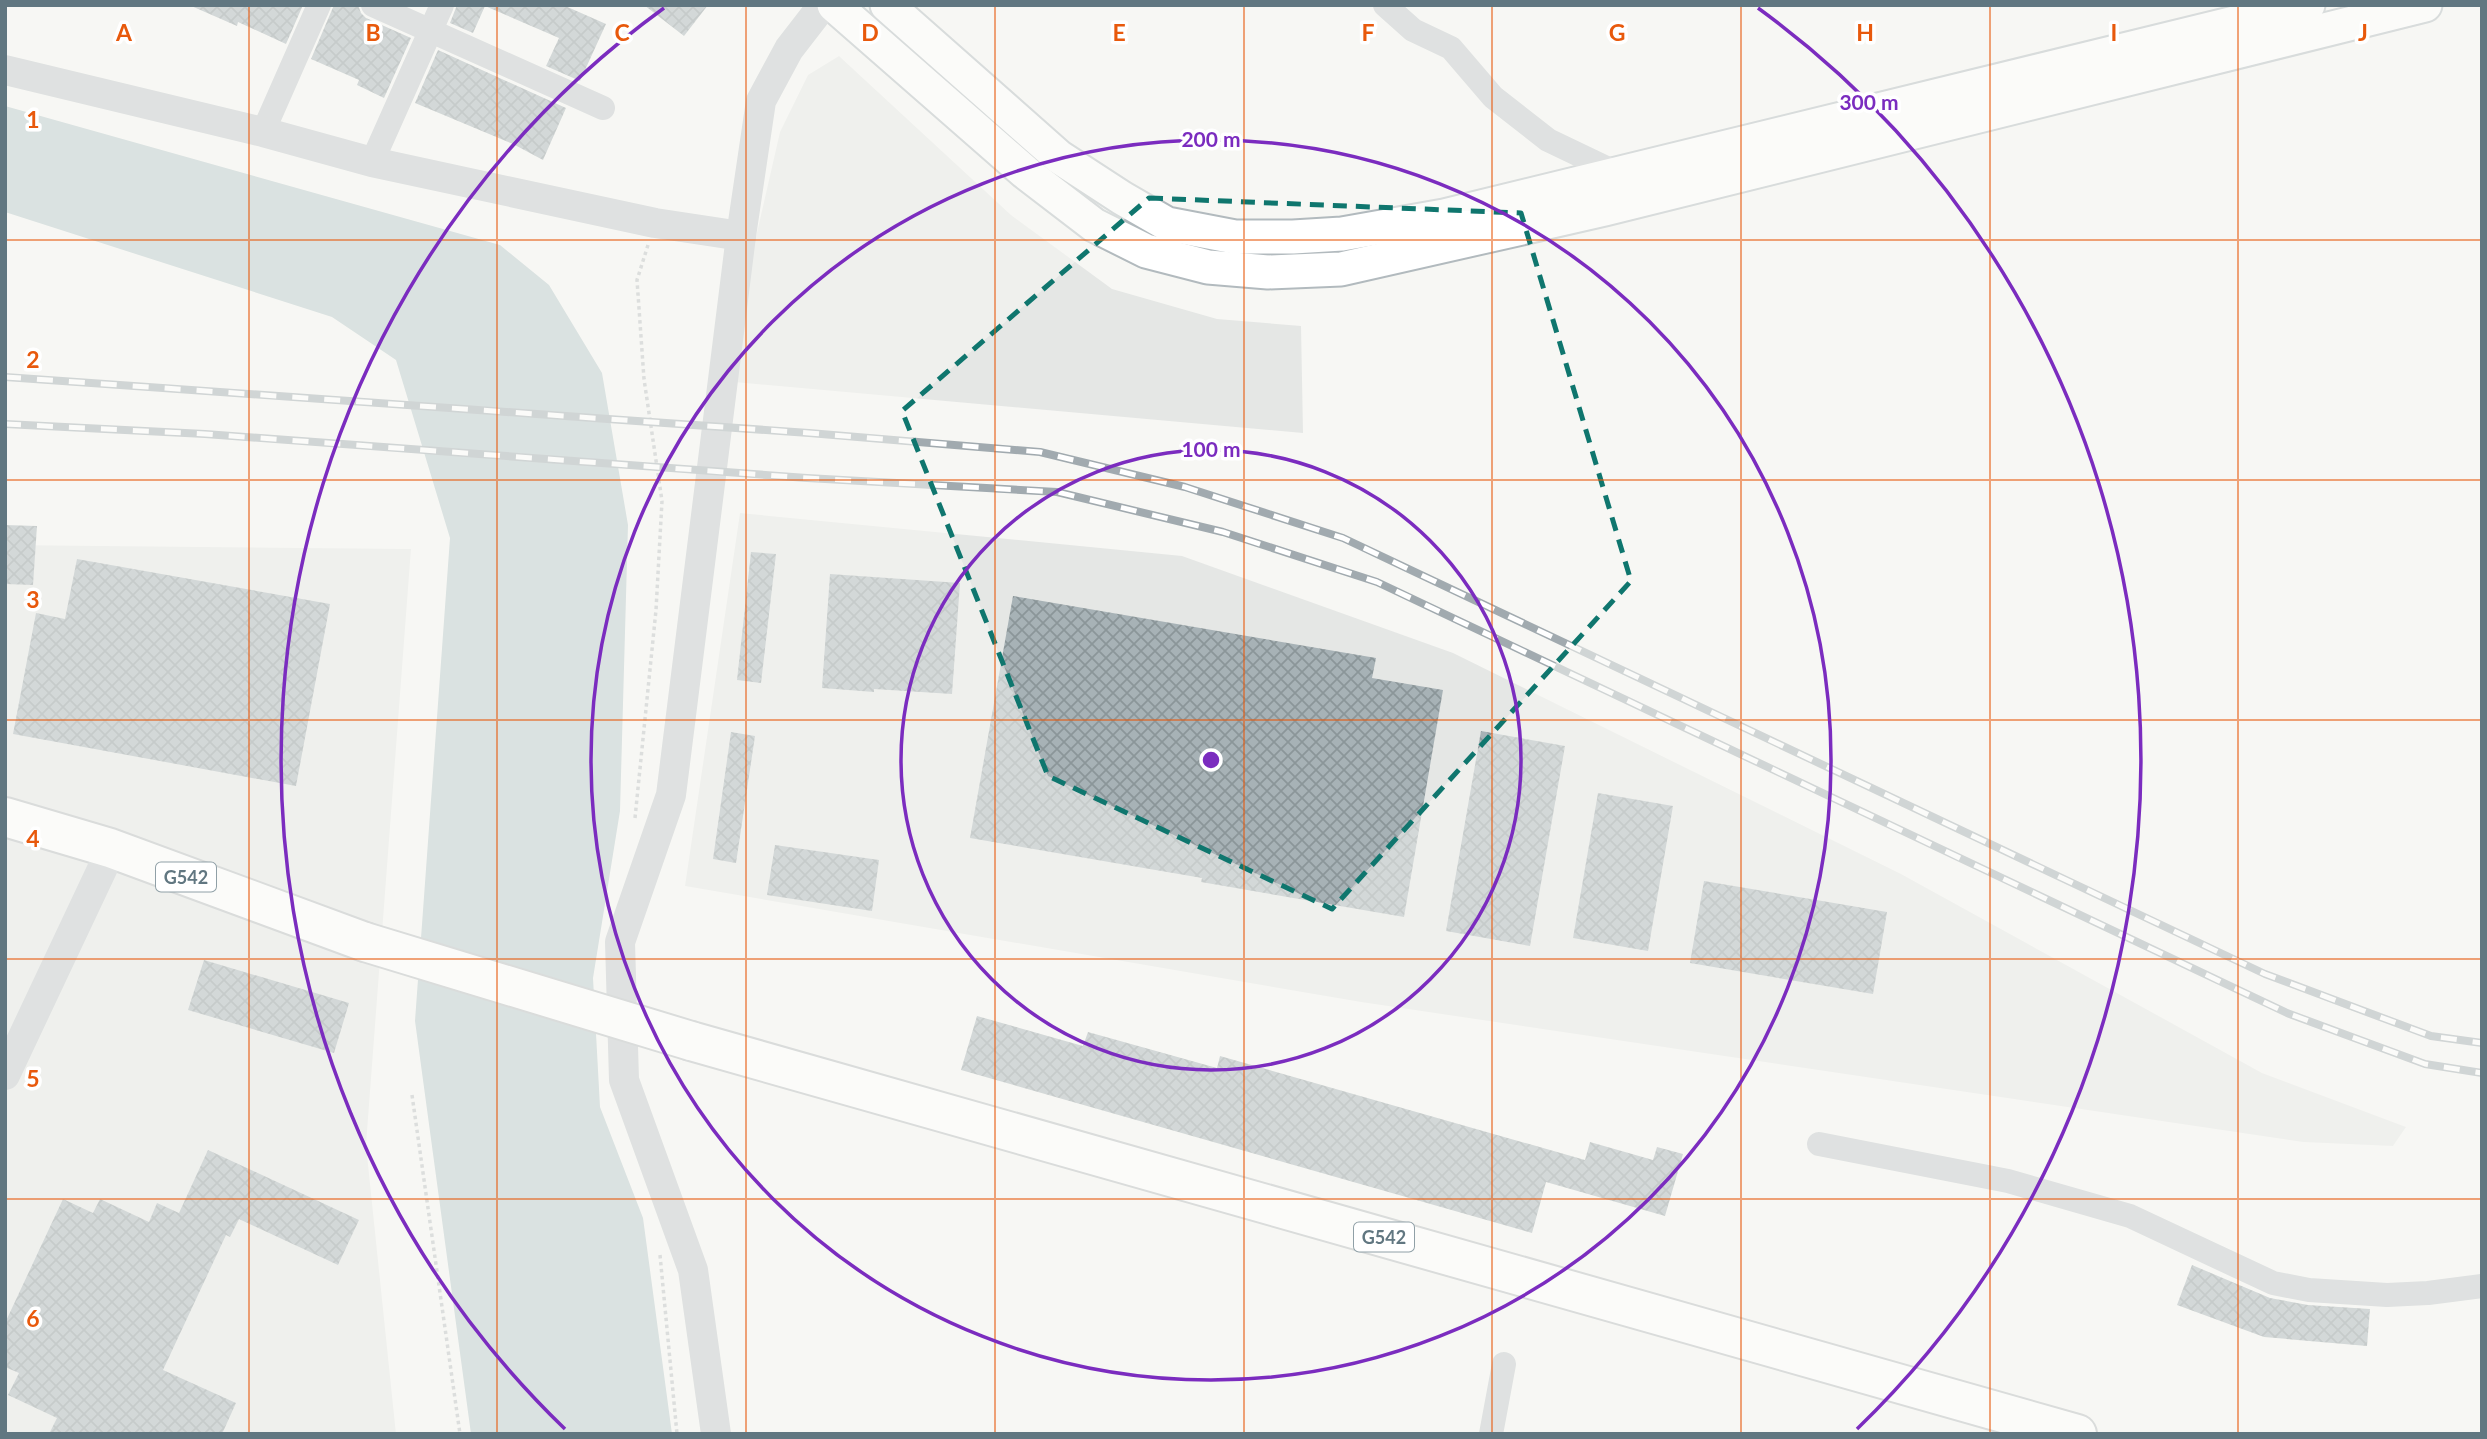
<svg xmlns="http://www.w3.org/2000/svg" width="2487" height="1439" font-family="Lato,sans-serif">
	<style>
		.built { fill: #e5e7e5 }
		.water { fill: #b6c7c9 }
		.building { fill: url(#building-cross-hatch) }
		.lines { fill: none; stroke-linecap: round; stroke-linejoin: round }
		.secondary-casing { stroke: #b2babe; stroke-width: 37 }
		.trunk-casing { stroke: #b5babd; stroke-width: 42 }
		.path { stroke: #babec0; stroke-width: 3.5; stroke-dasharray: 3.5 3.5; stroke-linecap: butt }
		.minor { stroke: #c0c6c9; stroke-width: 24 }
		.tertiary { stroke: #c0c6c9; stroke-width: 30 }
		.secondary { stroke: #fff; stroke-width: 33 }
		.trunk { stroke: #fff; stroke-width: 38 }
		.rail-casing { stroke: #a1aaaf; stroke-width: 8 }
		.rail { stroke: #fff; stroke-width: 5; stroke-dasharray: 16; stroke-linecap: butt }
		.trunk-bridge-casing { stroke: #b5babd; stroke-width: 42; stroke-linecap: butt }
		.trunk-bridge { stroke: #fff; stroke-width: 38 }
		.marked { fill: none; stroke: #0f766e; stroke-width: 5; stroke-dasharray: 14 9; stroke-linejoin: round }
		.grid { fill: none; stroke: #e8590c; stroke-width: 2; stroke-opacity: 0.55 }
		.ring { fill: none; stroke: #7b2cbf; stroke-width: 3.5 }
		.labels { text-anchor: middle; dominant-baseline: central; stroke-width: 7; stroke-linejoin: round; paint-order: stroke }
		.shield { fill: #fff; stroke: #90a0a7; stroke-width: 2 }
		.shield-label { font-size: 18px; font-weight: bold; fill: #617781 }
		.grid-label { font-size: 23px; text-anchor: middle; font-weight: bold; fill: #e8590c; stroke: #fff; stroke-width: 7; stroke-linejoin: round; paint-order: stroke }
		.centre { fill: #7b2cbf; stroke: #fff; stroke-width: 3.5 }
		.ring-label { font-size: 21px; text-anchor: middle; font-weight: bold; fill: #7b2cbf; stroke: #fff; stroke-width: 7; stroke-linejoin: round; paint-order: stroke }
	</style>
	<defs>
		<pattern id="building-cross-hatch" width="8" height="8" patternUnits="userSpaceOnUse" patternTransform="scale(1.75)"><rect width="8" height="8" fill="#a7b2b6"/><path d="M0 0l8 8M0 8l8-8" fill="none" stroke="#8b9699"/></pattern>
	</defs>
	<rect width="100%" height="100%" fill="#f7f7f4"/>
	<g class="built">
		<polygon points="839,56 1011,215 1112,289 1217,319 1301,326 1303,433 723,381 780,132 808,75"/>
		<polygon points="740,513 1182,556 1453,653 1901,874 2262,1073 2406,1127 2393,1146 2303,1142 1361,1002 685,886"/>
		<polygon points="5,545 411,549 366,1145 396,1434 5,1434"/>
	</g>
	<polygon class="water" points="5,106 500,245 549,285 602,373 628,525 620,811 593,978 600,1107 643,1218 672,1434 471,1434 415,1021 450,538 396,360 332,317 5,212"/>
	<g class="building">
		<polygon points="189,5 303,5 286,44 238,22 237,26"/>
		<polygon points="334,5 358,5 361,13 366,18 411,38 384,98 357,85 359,80 311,59"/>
		<polygon points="457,5 563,5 606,24 580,81 546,66 559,38 485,6 473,33 450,23"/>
		<polygon points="644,5 708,5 684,36"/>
		<polygon points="438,50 566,108 543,160 513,144 415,103"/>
		<polygon points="5,525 37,526 33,585 5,584"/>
		<polygon points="751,552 776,554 761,683 737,680"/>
		<polygon points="77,559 330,604 296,786 13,734 36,613 65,619"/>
		<polygon points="830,574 960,583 952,694 874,689 874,692 822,688"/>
		<polygon points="1013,596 1376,658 1372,678 1443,690 1404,917 1201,882 1202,878 970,838"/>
		<polygon points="1481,731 1565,746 1530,946 1446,931"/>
		<polygon points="731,732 755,736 736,863 713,859"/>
		<polygon points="1598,793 1673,806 1648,951 1573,938"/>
		<polygon points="775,845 879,860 872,911 767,895"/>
		<polygon points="1704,881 1887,912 1873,994 1690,963"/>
		<polygon points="204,960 349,1003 334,1053 188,1010"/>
		<polygon points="977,1016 1083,1046 1088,1032 1217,1068 1220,1056 1585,1160 1590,1142 1653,1160 1657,1147 1683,1154 1665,1216 1546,1182 1532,1233 961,1070"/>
		<polygon points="208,1150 359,1220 338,1265 239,1219 230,1237 226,1235 163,1370 236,1403 222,1434 49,1434 57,1418 8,1395 19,1373 5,1367 5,1323 63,1199 93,1213 100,1199 149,1222 157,1203 179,1213"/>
		<polygon points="2192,1265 2270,1298 2308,1305 2370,1309 2367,1346 2264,1337 2177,1305"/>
	</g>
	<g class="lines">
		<defs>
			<g id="secondary">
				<polyline points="834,5 1025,172 1094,225 1146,251 1208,267 1268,272 1341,269 1605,209 2425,5"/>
				<polyline points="887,5 1059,157 1122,198 1167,224 1235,237 1293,237 1342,234 1444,216 2308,5"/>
			</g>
			<g id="trunk">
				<polyline points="5,817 110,848 365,942"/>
				<polyline points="691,1041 2077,1434"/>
			</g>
		</defs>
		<use href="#secondary" class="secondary-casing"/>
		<use href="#trunk" class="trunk-casing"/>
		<g class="path">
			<polyline points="635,818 656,610 662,501 644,379 637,280 648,245"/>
			<polyline points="412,1095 460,1434"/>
			<polyline points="660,1255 677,1434"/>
		</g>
		<g class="minor">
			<polyline points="373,5 603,108"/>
			<polyline points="1385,5 1413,30 1451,48 1493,97 1548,140 1619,174"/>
			<polyline points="263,132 319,5"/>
			<polyline points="372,162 442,5"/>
			<polyline points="1819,1144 2008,1181 2130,1216 2273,1283 2309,1290 2387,1295 2428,1293 2482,1286"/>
			<polyline points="1491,1434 1504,1364"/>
		</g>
		<g class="tertiary">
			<polyline points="5,70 263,132 372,162 655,223 741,236"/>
			<polyline points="5,1075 105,863"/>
			<polyline points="716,1434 693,1270 624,1080 620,942 671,795 741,236 761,101 789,49 823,5"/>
		</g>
		<use href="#secondary" class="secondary"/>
		<use href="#trunk" class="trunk"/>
		<defs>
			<g id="rail">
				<polyline points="5,377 809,433 1040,452 1185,487 1343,538 2265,974 2431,1036 2482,1043"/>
				<polyline points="5,424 205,434 807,478 1057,492 1223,532 1377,582 2287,1013 2425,1064 2482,1073"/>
			</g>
		</defs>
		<use href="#rail" class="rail-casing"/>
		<use href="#rail" class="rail"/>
		<defs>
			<polyline id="trunk-bridge" points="365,942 691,1041"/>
		</defs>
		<use href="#trunk-bridge" class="trunk-bridge-casing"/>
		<use href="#trunk-bridge" class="trunk-bridge"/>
	</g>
	<path d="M0 0H2487V1439H0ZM 1149,198 L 1521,213 L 1631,581 L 1332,909 L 1048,776 L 902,411 Z" fill="#f7f7f4" fill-opacity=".55" fill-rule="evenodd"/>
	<path class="marked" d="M 1149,198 L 1521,213 L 1631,581 L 1332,909 L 1048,776 L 902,411 Z"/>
	<path class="grid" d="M 249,5 L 249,1434M 497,5 L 497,1434M 746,5 L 746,1434M 995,5 L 995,1434M 1244,5 L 1244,1434M 1492,5 L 1492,1434M 1741,5 L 1741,1434M 1990,5 L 1990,1434M 2238,5 L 2238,1434M 5,240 L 2482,240M 5,480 L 2482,480M 5,720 L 2482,720M 5,959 L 2482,959M 5,1199 L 2482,1199"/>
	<g class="ring">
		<circle cx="1211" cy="760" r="310"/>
		<circle cx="1211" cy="760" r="620"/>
		<path d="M565 1429A930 930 0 0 1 664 8M1758 8A930 930 0 0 1 1857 1429"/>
	</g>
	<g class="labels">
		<g class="shield">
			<rect x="156" y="862.5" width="60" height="29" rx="5"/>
			<rect x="1354" y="1222.5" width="60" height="29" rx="5"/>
		</g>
		<g class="shield-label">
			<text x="186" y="877">G542</text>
			<text x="1384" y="1237">G542</text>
		</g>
	</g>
	<g class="grid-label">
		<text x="124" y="41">A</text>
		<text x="373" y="41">B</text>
		<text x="622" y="41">C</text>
		<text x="870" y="41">D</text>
		<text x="1119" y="41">E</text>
		<text x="1368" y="41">F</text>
		<text x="1617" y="41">G</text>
		<text x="1865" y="41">H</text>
		<text x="2114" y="41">I</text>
		<text x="2363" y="41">J</text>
		<text x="33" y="128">1</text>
		<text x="33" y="368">2</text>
		<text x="33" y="608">3</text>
		<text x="33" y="847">4</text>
		<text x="33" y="1087">5</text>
		<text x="33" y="1327">6</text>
	</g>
	<circle cx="1211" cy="760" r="10" class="centre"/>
	<g class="ring-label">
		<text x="1869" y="110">300 m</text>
		<text x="1211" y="147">200 m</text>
		<text x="1211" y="457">100 m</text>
	</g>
	<rect width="2487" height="1439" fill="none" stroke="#617781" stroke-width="14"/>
</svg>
